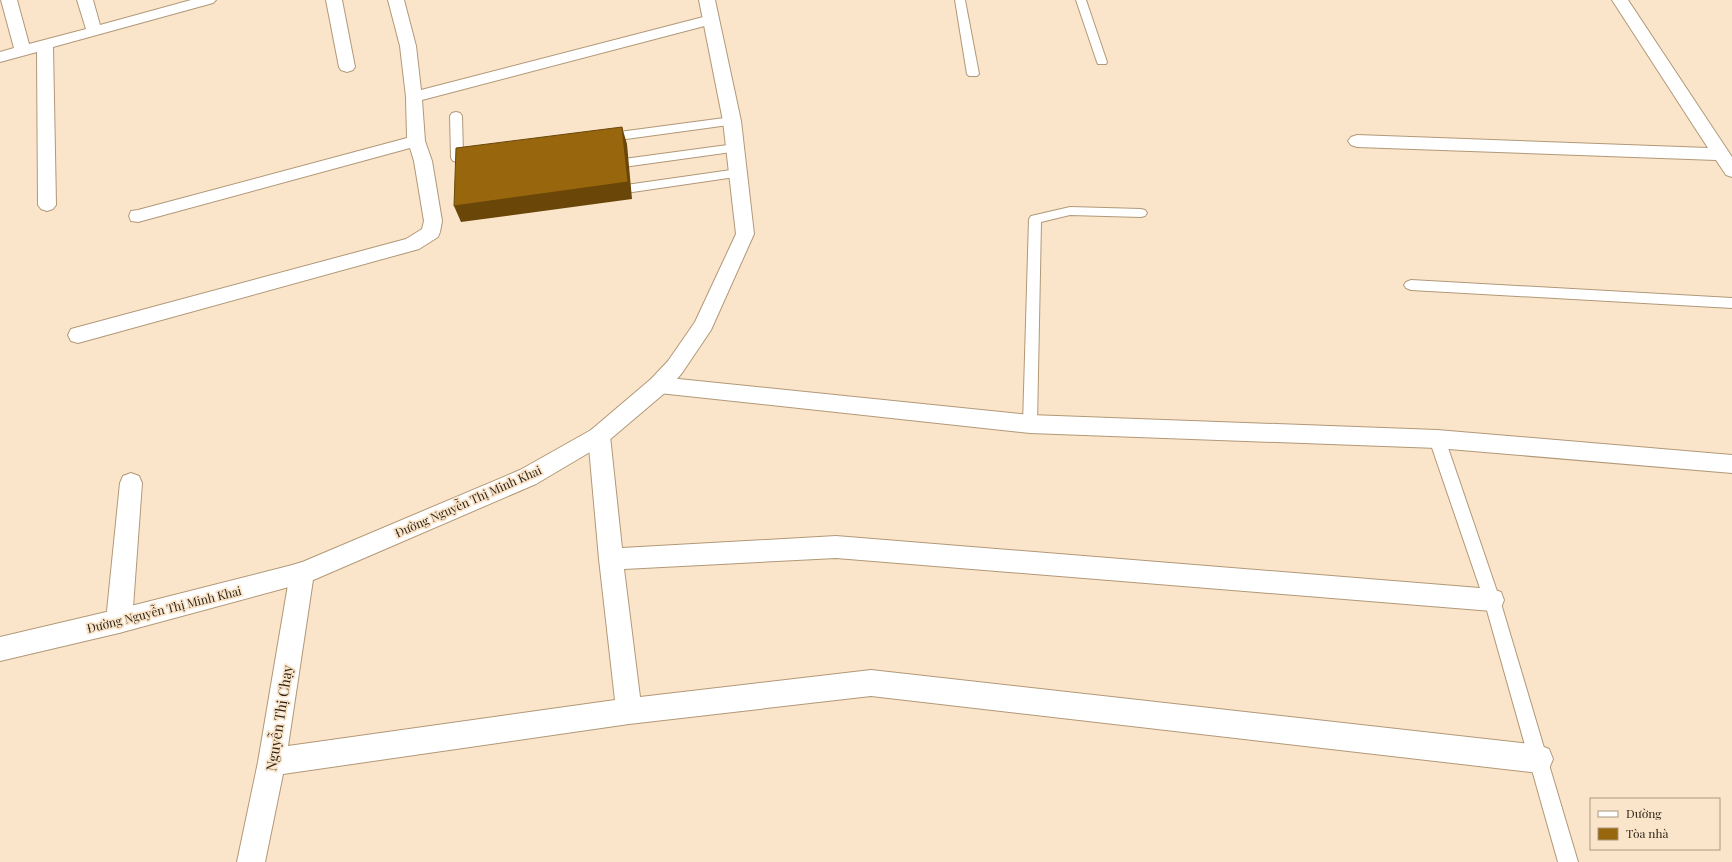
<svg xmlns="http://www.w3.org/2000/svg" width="1732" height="862" font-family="'Playfair Display',serif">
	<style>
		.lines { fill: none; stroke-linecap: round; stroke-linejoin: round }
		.service-casing { stroke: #b19877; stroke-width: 2 }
		.minor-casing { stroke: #b19877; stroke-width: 2 }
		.secondary-casing { stroke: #b19877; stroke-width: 2 }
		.service { fill: #fff; fill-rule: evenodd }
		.minor { fill: #fff; fill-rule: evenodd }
		.secondary { fill: #fff; fill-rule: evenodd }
		.shaded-wall { fill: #6a4709 }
		.building { fill: #97660d; stroke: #6a4709 }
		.labels { text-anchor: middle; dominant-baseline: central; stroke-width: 3.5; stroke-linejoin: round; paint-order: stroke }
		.street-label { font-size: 12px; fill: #2e2417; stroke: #fbe5ca }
		.near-street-label { font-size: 14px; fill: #2e2417; stroke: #fbe5ca }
	</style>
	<rect width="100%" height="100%" fill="#fbe5ca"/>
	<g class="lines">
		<defs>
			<g id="service">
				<polygon points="955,0 965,0 979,74 977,76 969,76 967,74"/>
				<polygon points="1076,0 1086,0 1107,62 1106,64 1098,64 1097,62"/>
				<polygon points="456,112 460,113 462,116 463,153 471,154 473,157 471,160 457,162 453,161 451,158 450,116 452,113"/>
				<polygon points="732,117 736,118 738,121 736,124 604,142 600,141 598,138 600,135 604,134"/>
				<polygon points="735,144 739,145 741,148 739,151 609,169 605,168 603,165 605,162 609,161"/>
				<polygon points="738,169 742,170 744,173 742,176 612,195 608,194 606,191 608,188 612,187"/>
				<polygon points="1070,207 1141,209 1145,210 1147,213 1145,216 1141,217 1070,215 1041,222 1037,424 1035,428 1030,430 1025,428 1023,424 1029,219 1031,216"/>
				<polygon points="1411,280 1732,298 1732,308 1411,290 1406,288 1404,285 1406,282"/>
				<polygon points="1437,433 1442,435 1445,439 1500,600 1578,862 1558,862 1484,600 1429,439 1432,435"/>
			</g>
			<g id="minor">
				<polygon points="1,0 17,0 29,44 86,29 77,0 93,0 100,25 191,0 216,0 213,3 53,47 56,205 53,209 47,211 41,209 38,205 37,52 0,62 0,52 14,48"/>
				<polygon points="326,0 342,0 355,67 353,70 347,72 341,70 339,67"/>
				<polygon points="388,0 404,0 416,46 421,90 711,15 716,17 719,20 716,23 422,100 425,141 432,161 442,221 440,232 438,237 419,249 78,343 71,341 68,335 71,329 406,239 422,229 424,221 414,161 410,148 138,222 131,221 129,216 131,211 138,210 407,138 406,97 400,46"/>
				<polygon points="1612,0 1628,0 1732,157 1732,177 1726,175 1716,160 1357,147 1351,145 1348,141 1351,137 1357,135 1708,148"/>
				<polygon points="659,377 1030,415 1437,430 1732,455 1732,473 1437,448 1030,433 659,393 651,391 648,385 651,379"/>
				<polygon points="599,427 607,430 610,436 622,548 836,536 1492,589 1501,592 1504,600 1501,608 1492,611 836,558 624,569 640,697 871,670 1539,745 1549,749 1553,759 1549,769 1539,773 871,696 629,724 283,774 265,862 237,862 258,762 290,573 293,565 302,562 311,565 314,573 288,746 615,700 599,559 588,436 591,430"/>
				<polygon points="131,473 139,476 142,483 132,621 128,629 119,633 110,629 106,621 120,483 123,476"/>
			</g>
			<polygon id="secondary" points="699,0 715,0 741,121 754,234 711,330 682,373 667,391 607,442 536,484 311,581 119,633 0,661 0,637 119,609 300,563 520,470 591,430 651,379 668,361 695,322 736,234 723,121"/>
		</defs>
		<use href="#service" class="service-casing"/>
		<use href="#minor" class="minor-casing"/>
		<use href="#secondary" class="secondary-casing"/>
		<use href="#service" class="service"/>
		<use href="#minor" class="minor"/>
		<use href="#secondary" class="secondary"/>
	</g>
	<polygon class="shaded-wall" points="622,127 627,144 632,199 461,222 454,206"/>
	<polygon class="building" points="622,127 628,182 454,206 456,148"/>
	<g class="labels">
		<g class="street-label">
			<text transform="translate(468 501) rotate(-24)">Đường Nguyễn Thị Minh Khai</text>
			<text transform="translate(164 609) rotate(-14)">Đường Nguyễn Thị Minh Khai</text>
		</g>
		<g class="near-street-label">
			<text transform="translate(279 718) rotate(-81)">Nguyễn Thị Chạy</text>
		</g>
	</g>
	<rect x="1590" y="798" width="130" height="52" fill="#fbe5ca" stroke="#a99882"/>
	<rect x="1598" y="811" width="20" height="6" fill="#ffffff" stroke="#a99882"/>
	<text x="1626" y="818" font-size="12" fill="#2e2417">Đường</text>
	<rect x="1598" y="828" width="20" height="12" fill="#97660d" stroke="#a99882"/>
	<text x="1626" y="838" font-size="12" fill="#2e2417">Tòa nhà</text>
</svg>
